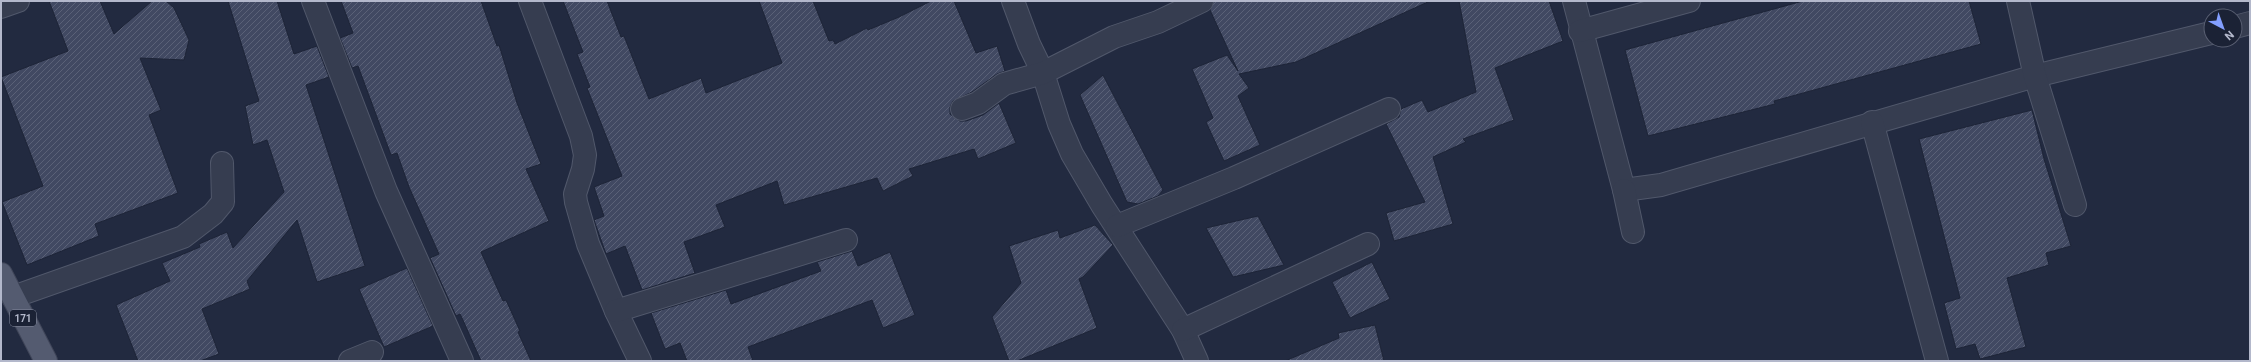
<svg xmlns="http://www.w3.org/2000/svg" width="2251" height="362" font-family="Roboto,sans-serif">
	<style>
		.building { fill: url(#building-hatch); stroke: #1d2437 }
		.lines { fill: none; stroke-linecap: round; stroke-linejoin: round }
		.street-casing { stroke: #51586b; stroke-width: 24 }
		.primary-casing { stroke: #404659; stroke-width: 24 }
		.street { stroke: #363d50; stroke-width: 22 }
		.primary { stroke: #545b70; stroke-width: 22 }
		.labels { text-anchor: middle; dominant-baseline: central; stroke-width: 4; stroke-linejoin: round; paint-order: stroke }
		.shield { fill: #1b2235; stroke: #858b9e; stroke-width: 1 }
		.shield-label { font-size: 10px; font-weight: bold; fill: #b3b8cb }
	</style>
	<defs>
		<pattern id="building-hatch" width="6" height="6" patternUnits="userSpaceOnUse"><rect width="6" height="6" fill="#414962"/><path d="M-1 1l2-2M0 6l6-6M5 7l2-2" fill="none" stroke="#5a6177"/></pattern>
	</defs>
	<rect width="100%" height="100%" fill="#222a40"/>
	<g class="building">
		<polygon points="49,1 100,1 114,34 152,1 166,1 174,8 189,40 184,60 140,58 161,110 149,115 178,193 95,224 99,236 27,265 2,202 43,186 1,77 68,51"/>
		<polygon points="228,1 277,1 294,54 317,46 329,77 306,85 365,266 317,282 297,220 247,281 250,289 202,309 219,354 200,361 138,361 116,305 170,281 162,263 200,247 199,244 227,232 233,248 284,192 267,140 253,145 245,106 259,101"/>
		<polygon points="341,1 481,1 497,46 499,45 517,103 541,164 526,169 549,221 481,252 503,301 506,300 520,331 518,332 531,361 481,361 462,318 460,314 456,316 430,258 439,254 409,187 397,153 391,155 358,66 352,68 340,38 353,33"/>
		<polygon points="563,1 607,1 621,37 624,36 649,99 701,78 706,93 782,63 759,1 813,1 829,41 833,40 835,44 867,28 868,30 899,17 931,1 954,1 976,53 997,46 1005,71 997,74 972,92 953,101 950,107 950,114 960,121 966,121 983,115 999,103 1016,143 978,159 974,149 909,169 913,176 883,191 877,178 784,205 777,181 716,205 725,227 684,242 695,273 642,290 625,246 606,254 594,220 604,216 594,187 622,176 587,88 590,87 577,54 583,52"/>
		<polygon points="1214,1 1430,1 1296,62 1239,74 1249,88 1238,96 1260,145 1224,161 1206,122 1213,118 1192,69 1227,55 1238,71 1210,10"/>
		<polygon points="1459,1 1549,1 1563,41 1495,68 1514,120 1463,139 1466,142 1433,157 1453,224 1394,241 1386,213 1425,202 1386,124 1399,117 1401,109 1422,100 1428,112 1476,92"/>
		<polygon points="1803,1 1969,1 1981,44 1774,101 1775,104 1648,136 1625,50"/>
		<polygon points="1103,75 1163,190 1158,196 1138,204 1127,202 1080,95"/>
		<polygon points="2032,110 2044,159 2071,246 2046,253 2049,265 2007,278 2026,347 1980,359 1975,344 1956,349 1944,303 1960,298 1919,139"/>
		<polygon points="1258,216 1284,265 1233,277 1206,228"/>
		<polygon points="1095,225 1113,245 1083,277 1079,279 1097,328 1017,361 1009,361 992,317 1021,283 1009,246 1058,230 1060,238"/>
		<polygon points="852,251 858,266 890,252 915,315 883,328 872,300 748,347 753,361 687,361 680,343 665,349 651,313 726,290 731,304 821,271 817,262"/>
		<polygon points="1372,262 1390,299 1350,318 1332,282"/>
		<polygon points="407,268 433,326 384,347 359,289"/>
		<polygon points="1375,325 1384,361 1285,361 1339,338 1338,333"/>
	</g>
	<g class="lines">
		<defs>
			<g id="street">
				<polyline points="313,1 386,191 462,361"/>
				<polyline points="530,1 581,136 585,155 583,169 575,194 576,202 588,244 616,311 640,361"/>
				<polyline points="1013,1 1029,44 1043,73 1059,124 1072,154 1102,205 1183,330 1197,361"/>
				<polyline points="1574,1 1624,190 1661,185 2035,76 2211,33"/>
				<polyline points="2018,1 2035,76 2075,205"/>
				<polyline points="1,7 18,1"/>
				<polyline points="2235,27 2250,23"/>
				<polyline points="1580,31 1689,1"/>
				<polyline points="962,109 978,103 1004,84 1043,73 1114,37 1158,22 1202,1"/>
				<polyline points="1872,122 1937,361"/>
				<polyline points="1624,190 1633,232"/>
				<polyline points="1117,226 1234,178 1389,109"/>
				<polyline points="13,297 183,237 213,214 223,202 222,163"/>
				<polyline points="616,311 846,240"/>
				<polyline points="1183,330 1368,244"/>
				<polyline points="350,361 372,352"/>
			</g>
			<polyline id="primary" points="1,274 46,361"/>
		</defs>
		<use href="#street" class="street-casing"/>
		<use href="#primary" class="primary-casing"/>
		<use href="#street" class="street"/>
		<use href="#primary" class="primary"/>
	</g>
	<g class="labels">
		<rect class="shield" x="10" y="310" width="26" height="16" rx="3"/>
		<g class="shield-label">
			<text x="23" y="318">171</text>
		</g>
	</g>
	<rect width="2251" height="362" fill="none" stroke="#b3b8cb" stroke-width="4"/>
	<g transform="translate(2223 28) rotate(139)"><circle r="19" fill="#1b2235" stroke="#585e71"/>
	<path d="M0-3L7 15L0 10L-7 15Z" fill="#839fff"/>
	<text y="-6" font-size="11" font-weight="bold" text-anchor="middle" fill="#b3b8cb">N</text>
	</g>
</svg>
